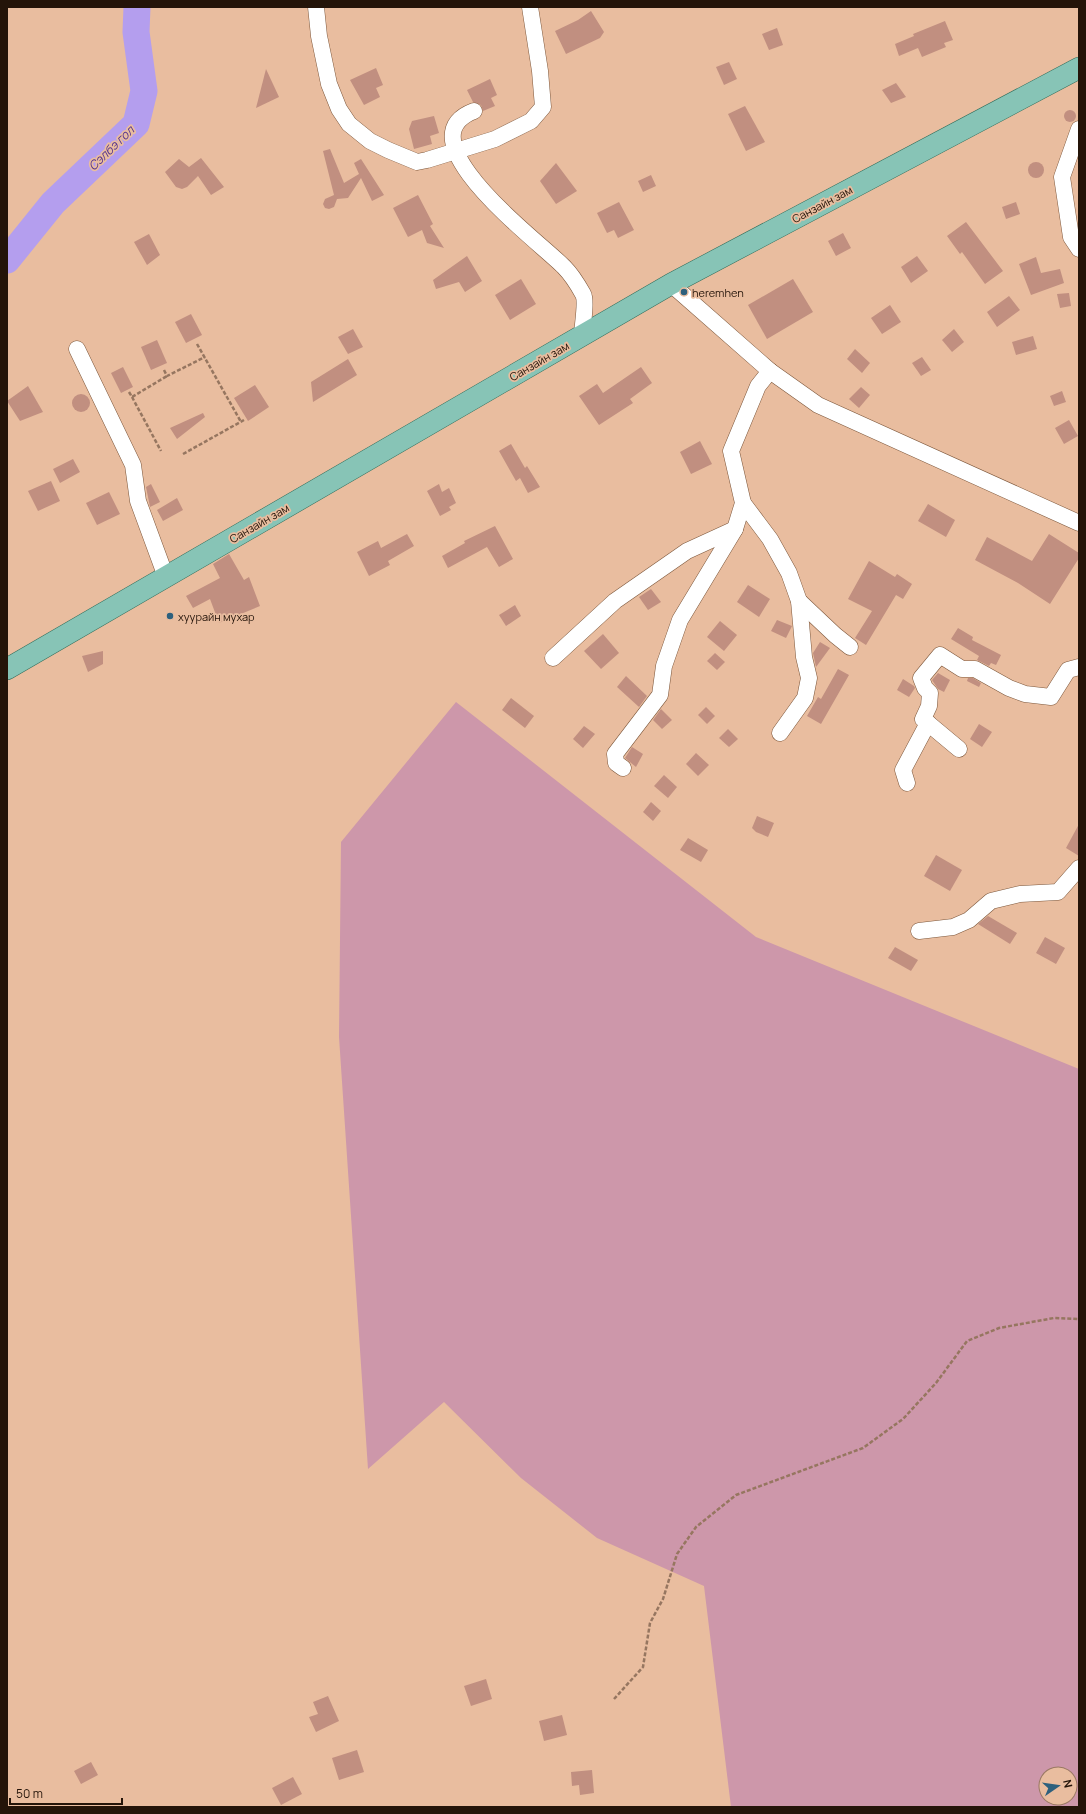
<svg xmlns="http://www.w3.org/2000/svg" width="1086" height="1814" font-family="Manrope,sans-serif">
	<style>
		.green { fill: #cd97aa; fill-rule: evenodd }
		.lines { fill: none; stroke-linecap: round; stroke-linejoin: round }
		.river { stroke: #b49eee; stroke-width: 27 }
		.building { fill: #c18f80 }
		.minor-casing { stroke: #7d573b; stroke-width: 17 }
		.major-casing { stroke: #306c5a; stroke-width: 22 }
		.path { stroke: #967660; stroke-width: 2.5; stroke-dasharray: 4 2; stroke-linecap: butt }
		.minor { stroke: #fff; stroke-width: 16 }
		.major { stroke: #87c4b6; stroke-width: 21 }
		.poi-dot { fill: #2d607d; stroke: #e9bd9f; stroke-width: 1.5 }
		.labels { text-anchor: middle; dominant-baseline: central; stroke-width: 3.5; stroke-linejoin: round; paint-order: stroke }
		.street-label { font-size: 11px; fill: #241409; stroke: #e9bd9f }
		.poi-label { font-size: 11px; fill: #241409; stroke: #e9bd9f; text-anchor: start }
		.water-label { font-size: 12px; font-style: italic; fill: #54338f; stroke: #e9bd9f }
	</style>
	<rect width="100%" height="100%" fill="#e9bd9f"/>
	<path class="green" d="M 456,702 L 756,937 L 1079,1069 L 1079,1807 L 731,1807 L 704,1586 L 597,1538 L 521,1478 L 444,1402 L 368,1469 L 339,1037 L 341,842 ZM 1046,1774 L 1070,1774 L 1070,1798 L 1046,1798 Z"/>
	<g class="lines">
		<polyline class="river" points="7,260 53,203 136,124 144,91 136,32 137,7"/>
	</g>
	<g class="building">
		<polygon points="591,11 604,32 600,38 566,54 555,31 578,20"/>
		<polygon points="945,21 953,40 944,43 946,47 922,57 918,48 899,56 895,44 914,36 913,34"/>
		<polygon points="777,28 783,45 769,50 762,34"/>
		<polygon points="729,62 737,79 724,85 716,67"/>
		<polygon points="376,68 383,85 376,88 380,97 364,105 350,80"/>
		<polygon points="266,69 279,97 256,108"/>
		<polygon points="490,79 497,95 491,98 495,106 483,111 481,105 473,102 467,90"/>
		<polygon points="896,83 906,97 891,103 882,90"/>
		<polygon points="745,106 765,142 746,151 728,114"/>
		<circle cx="1070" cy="116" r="6"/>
		<polygon points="434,116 439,133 430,136 432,144 414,149 409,129 412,121"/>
		<polygon points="330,149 344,183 359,174 354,163 361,159 384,195 372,201 361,178 348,198 337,199 334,207 329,209 325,208 323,204 325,199 334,195 323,151"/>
		<polygon points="201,158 224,187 211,195 198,176 187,187 182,189 176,187 165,172 179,159 189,167"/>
		<circle cx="1036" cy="170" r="8"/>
		<polygon points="556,163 577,191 556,204 540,181"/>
		<polygon points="651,175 656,186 643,192 638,181"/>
		<polygon points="418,195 433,224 430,226 444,248 427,243 422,230 408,237 393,208"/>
		<polygon points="619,202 634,230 618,238 614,230 607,233 597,213"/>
		<polygon points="1016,202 1020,214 1006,219 1002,207"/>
		<polygon points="966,222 1003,271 985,284 962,252 960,254 947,236"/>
		<polygon points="843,233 851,248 836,256 828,241"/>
		<polygon points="149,234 160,255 147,265 134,242"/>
		<polygon points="467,256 482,281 465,292 459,282 436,289 433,280"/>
		<polygon points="917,256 928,271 911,283 901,267"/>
		<polygon points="1036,257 1041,273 1060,269 1064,283 1031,295 1019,264"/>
		<polygon points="521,279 536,304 510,320 495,295"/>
		<polygon points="793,279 813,312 767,339 748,305"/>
		<polygon points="1069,293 1071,306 1060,308 1057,294"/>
		<polygon points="1009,296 1020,310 997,327 987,312"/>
		<polygon points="890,305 901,322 882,334 871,318"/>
		<polygon points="191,314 202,335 186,343 175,322"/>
		<polygon points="353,329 363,347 348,354 338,337"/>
		<polygon points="954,329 964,342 952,352 942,340"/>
		<polygon points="1033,336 1037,349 1016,355 1012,342"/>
		<polygon points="157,340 167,363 151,370 141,347"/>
		<polygon points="855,349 870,363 862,373 847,359"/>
		<polygon points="922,357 931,370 921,376 912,363"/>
		<polygon points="348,359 357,375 313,402 311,382"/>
		<polygon points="123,367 133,387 121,393 111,373"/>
		<polygon points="641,367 652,383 630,399 633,403 599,425 579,396 597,384 603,393"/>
		<polygon points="255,385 269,407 248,421 234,398"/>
		<polygon points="28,386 43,412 20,421 7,401"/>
		<polygon points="861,387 870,395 859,408 849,399"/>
		<polygon points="1062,391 1066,402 1054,406 1050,396"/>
		<circle cx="81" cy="403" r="9"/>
		<polygon points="203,413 205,417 177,439 170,428"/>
		<polygon points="1069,420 1078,436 1064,444 1055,428"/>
		<polygon points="700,441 712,464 691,474 680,452"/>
		<polygon points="511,444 525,468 527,466 540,487 528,493 520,478 516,481 499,451"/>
		<polygon points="73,459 80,472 60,483 53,469"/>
		<polygon points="51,481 60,501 38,511 28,491"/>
		<polygon points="151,484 160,502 150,507 146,487"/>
		<polygon points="439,484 442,492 449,488 456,503 449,507 451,510 440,516 427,491"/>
		<polygon points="109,492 120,514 97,525 86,503"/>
		<polygon points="177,498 183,510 163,521 157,510"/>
		<polygon points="928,504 955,520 946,537 918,521"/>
		<polygon points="495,526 513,559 499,567 487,547 448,568 442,556 465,543 464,541"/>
		<polygon points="407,534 414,546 388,561 390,565 369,576 357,552 378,541 381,548"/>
		<polygon points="1049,534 1079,553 1079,558 1050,604 1018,583 975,560 987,537 1032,561"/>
		<polygon points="229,554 244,580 249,577 260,606 219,623 210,599 193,608 186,596 220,578 213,564"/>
		<polygon points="869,561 895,577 897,574 912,584 903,599 896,595 866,645 855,638 872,611 848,599"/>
		<polygon points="748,585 770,599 759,617 737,602"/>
		<polygon points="651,589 661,602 648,610 639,597"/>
		<polygon points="515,605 521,616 506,626 499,615"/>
		<polygon points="777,620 792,626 786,638 771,631"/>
		<polygon points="720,621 737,635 724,651 707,637"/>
		<polygon points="958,628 973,637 972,640 1001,655 996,665 991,663 989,666 977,660 979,656 951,639"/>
		<polygon points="603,634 619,653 601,669 584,651"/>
		<polygon points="820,642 830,648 816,667 813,653"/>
		<polygon points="103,651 103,664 88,672 82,656"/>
		<polygon points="715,653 725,662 717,670 707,661"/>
		<polygon points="838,669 849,675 821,724 807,716 818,697 821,699 825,692"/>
		<polygon points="938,673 950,680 944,692 938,689 932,680"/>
		<polygon points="626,676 647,696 639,707 617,687"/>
		<polygon points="968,678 973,678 981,683 979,687 967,681"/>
		<polygon points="903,679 914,686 915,688 909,697 897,690"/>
		<polygon points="511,698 534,716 525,728 502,710"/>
		<polygon points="706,707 715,716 707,724 698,715"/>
		<polygon points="661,709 672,720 662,729 653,720"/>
		<polygon points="979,724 992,732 982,747 970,739"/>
		<polygon points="584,726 595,734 583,748 573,739"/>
		<polygon points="728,729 738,739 729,747 719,738"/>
		<polygon points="632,747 643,754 636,767 625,758"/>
		<polygon points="696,753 709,765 698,776 686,764"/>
		<polygon points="664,775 677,787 668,798 654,786"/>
		<polygon points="651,802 661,811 653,821 643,812"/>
		<polygon points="757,816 774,823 768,837 756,832 752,828"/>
		<polygon points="1079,824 1079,856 1066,848"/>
		<polygon points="688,838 708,850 701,862 680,850"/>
		<polygon points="936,855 962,870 950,891 924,876"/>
		<polygon points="988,916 1017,933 1010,944 978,924"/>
		<polygon points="1045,937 1065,948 1056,964 1036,953"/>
		<polygon points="895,947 918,960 911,971 888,958"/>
		<polygon points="486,1679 492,1699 471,1706 464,1686"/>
		<polygon points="328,1696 339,1721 316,1732 309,1717 318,1714 313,1702"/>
		<polygon points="562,1715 567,1735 544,1741 539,1721"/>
		<polygon points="357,1750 364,1772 339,1780 332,1758"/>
		<polygon points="91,1762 98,1775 81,1784 74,1771"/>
		<polygon points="592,1770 594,1793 580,1795 579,1785 572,1786 571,1772"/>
		<polygon points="293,1777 302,1794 281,1805 272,1788"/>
	</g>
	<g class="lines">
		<defs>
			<g id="minor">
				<polyline points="316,7 319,36 329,84 339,109 349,124 370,141 388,150 417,162 427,160 495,139 531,121 543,107 540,71 530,7"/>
				<path d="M 474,111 C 400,139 541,243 564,267 C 571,274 578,285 583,294 C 587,301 582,328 582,336"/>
				<polyline points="1079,129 1062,177 1071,237 1079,249"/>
				<polyline points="671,284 770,371 818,405 1079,523"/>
				<polyline points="77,349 133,465 138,501 166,577"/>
				<polyline points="743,503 770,539 789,573 799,601 804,657 809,678 805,698 780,733"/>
				<polyline points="799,601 835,635 850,647"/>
				<polyline points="553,658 615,601 687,551 735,529"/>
				<polyline points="959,749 923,719 929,706 930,693 925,688 921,678 940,655 962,669 975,669 1009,688 1025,694 1051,697 1068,670 1079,667"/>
				<polyline points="623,768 616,763 615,754 660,695 664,666 680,620 735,529 743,503 731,451 758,386 770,371"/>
				<polyline points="907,783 903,770 928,723"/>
				<polyline points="919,931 953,927 969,920 991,901 1020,894 1058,892 1079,868"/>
			</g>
			<polyline id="major" points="7,669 671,284 1079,68"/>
		</defs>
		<use href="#minor" class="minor-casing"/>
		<use href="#major" class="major-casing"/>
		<g class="path">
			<polyline points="197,344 241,422"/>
			<polyline points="164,370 167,376 205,357"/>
			<polyline points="129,392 132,397 167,376"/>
			<polyline points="132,397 161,451"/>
			<polyline points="183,454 244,420"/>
			<polyline points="614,1699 643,1667 650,1623 663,1599 677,1554 696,1527 736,1495 863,1448 903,1419 936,1383 967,1341 999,1328 1054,1318 1079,1319"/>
		</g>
		<use href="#minor" class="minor"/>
		<use href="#major" class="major"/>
	</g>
	<g class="poi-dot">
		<circle cx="684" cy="292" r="4"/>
		<circle cx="170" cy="616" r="4"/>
	</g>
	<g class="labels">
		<g class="street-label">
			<text transform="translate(822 204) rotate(-28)">Санзайн зам</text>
			<text transform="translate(539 361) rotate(-30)">Санзайн зам</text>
			<text transform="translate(259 523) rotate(-30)">Санзайн зам</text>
		</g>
		<g class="poi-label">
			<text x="692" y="292">heremhen</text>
			<text x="178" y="616">хуурайн мухар</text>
		</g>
		<g class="water-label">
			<text transform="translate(111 148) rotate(-44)">Сэлбэ гол</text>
		</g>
	</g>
	<rect width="1086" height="1814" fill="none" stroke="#241409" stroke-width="16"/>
	<g transform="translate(1058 1786) rotate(77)"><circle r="19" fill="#e9bd9f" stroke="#9a7963"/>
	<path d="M0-3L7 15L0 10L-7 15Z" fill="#2d607d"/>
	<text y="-6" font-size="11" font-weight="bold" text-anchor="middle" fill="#241409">N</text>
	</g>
	<path d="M10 1798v6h112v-6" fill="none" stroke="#241409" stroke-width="2"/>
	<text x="16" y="1798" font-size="12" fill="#241409" stroke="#e9bd9f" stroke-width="3" paint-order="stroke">50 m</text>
</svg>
